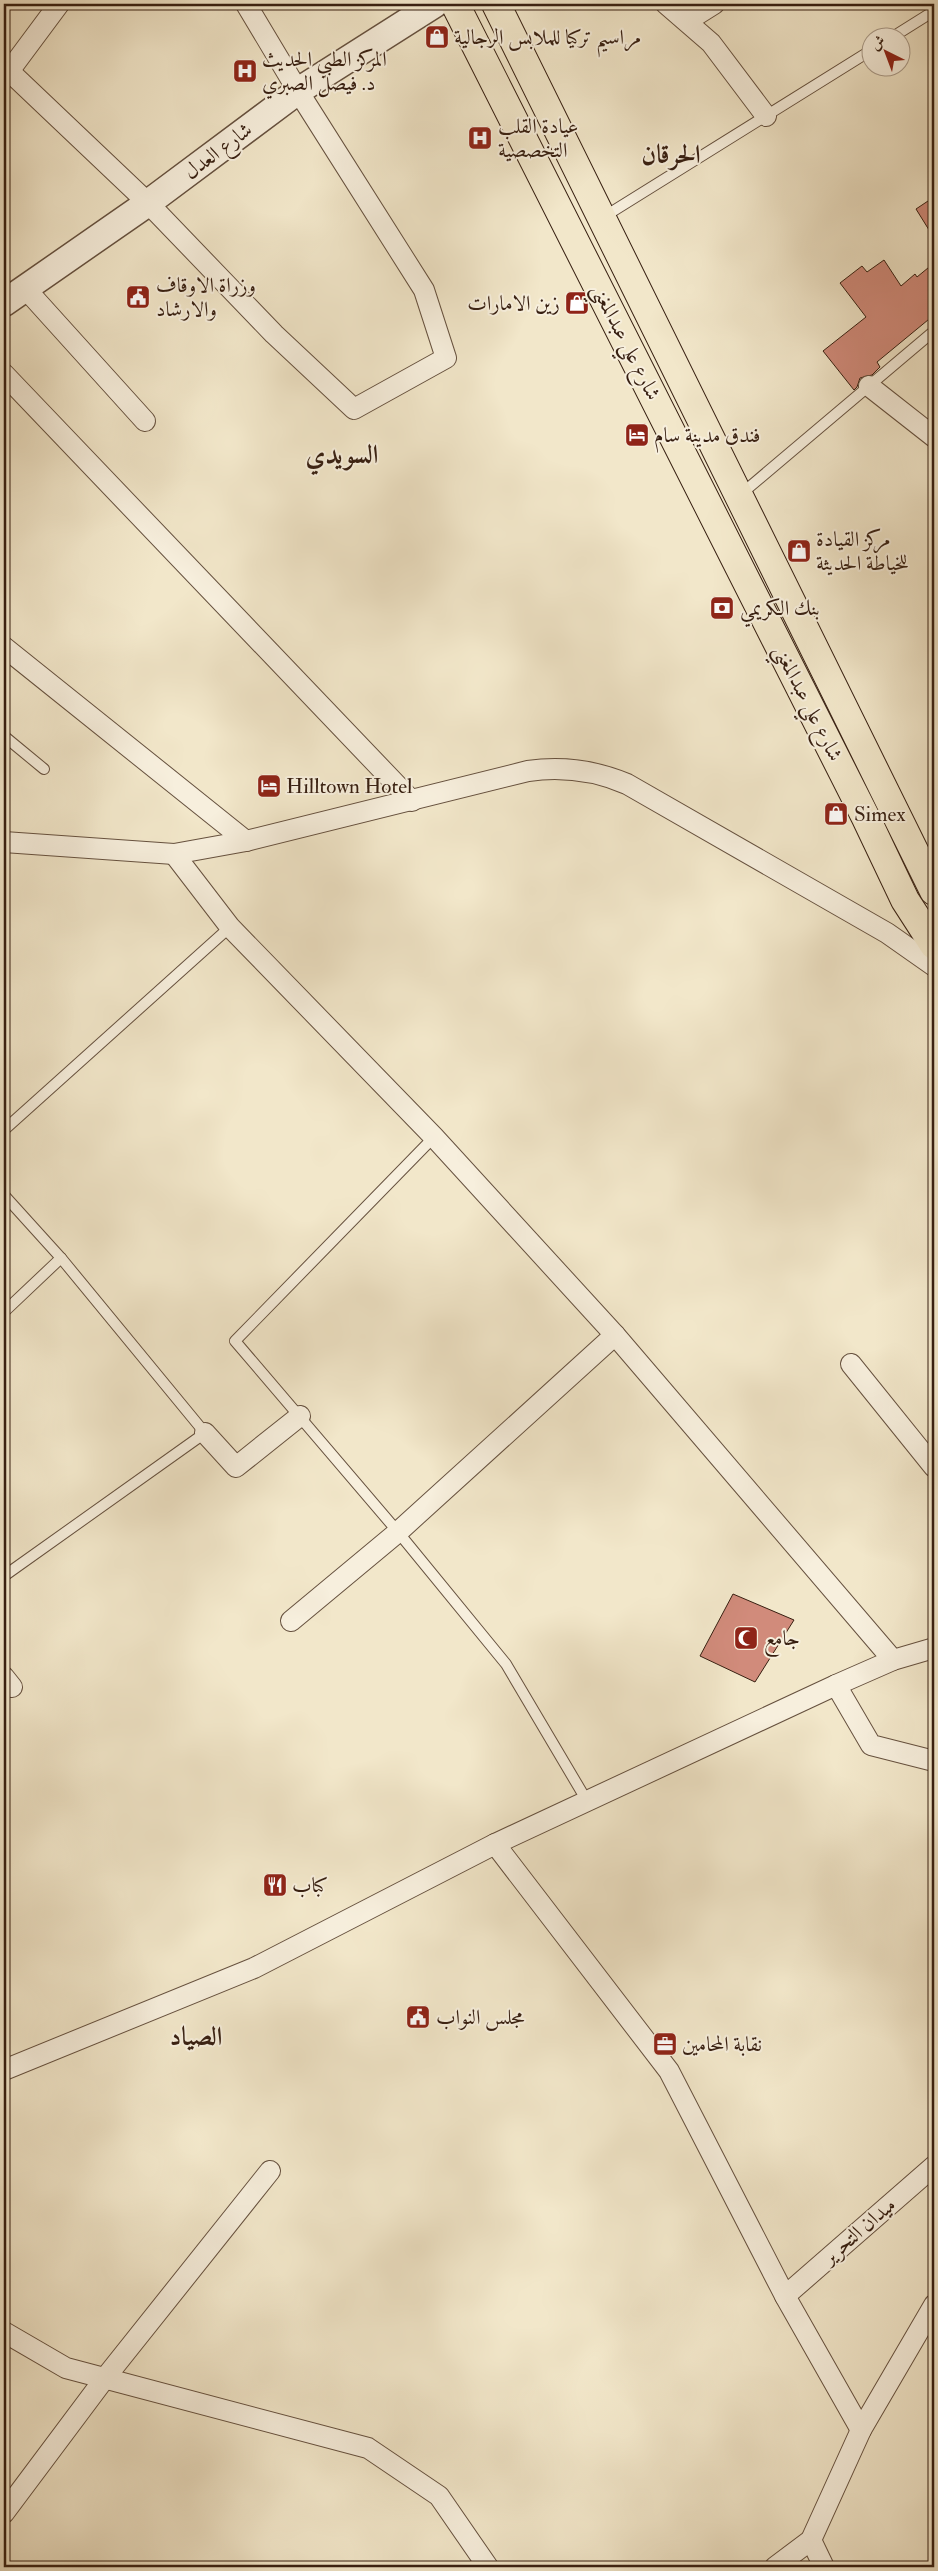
<svg xmlns="http://www.w3.org/2000/svg" width="938" height="2571" font-family="'IM FELL Double Pica',Amiri,serif">
	<style>
		.building { fill: #d18b7b; stroke: #371f11 }
		.lines { fill: none; stroke-linecap: round; stroke-linejoin: round }
		.service-casing { stroke: #66513f; stroke-width: 12 }
		.minor-casing { stroke: #66513f; stroke-width: 22 }
		.tertiary-casing { stroke: #66513f; stroke-width: 29 }
		.primary-casing { stroke: #371f11; stroke-width: 30 }
		.service { stroke: #f7efdd; stroke-width: 10 }
		.minor { stroke: #f7efdd; stroke-width: 20 }
		.tertiary { stroke: #f7efdd; stroke-width: 26 }
		.primary { stroke: #f2e7ca; stroke-width: 28 }
		.labels { text-anchor: middle; dominant-baseline: central; stroke-width: 4; stroke-linejoin: round; paint-order: stroke }
		.poi-label { font-size: 21px; fill: #371f11; stroke: #f7efdd; text-anchor: start }
		.street-label { font-size: 21px; fill: #371f11; stroke: #f7efdd }
		.district-label { font-size: 26px; font-weight: bold; fill: #371f11; stroke: #f7efdd }
	</style>
	<rect width="100%" height="100%" fill="#f2e7ca"/>
	<filter id="stains"><feTurbulence type="fractalNoise" baseFrequency=".004" numOctaves="4"/><feColorMatrix values="0 0 0 0 .2 0 0 0 0 .09 0 0 0 0 .02 0 0 0 .5 -.17"/></filter>
	<radialGradient id="worn" r=".72"><stop offset=".6" stop-color="#630" stop-opacity="0"/><stop offset="1" stop-color="#630" stop-opacity=".3"/></radialGradient>
	<g class="building">
		<polygon points="934,197 934,238 916,209"/>
		<polygon points="884,260 901,286 915,274 917,277 934,263 934,315 877,362 880,367 872,375 860,378 857,387 854,390 823,351 866,317 840,283 862,266 867,272"/>
		<polygon points="733,1594 794,1620 755,1682 700,1656"/>
	</g>
	<g class="lines">
		<defs>
			<g id="service">
				<polyline points="891,38 934,11"/>
				<polyline points="602,218 870,51"/>
				<polyline points="740,495 934,331"/>
				<polyline points="4,736 44,769"/>
				<polyline points="4,1130 230,927"/>
				<polyline points="434,1137 235,1341 398,1532 506,1664 587,1801"/>
				<polyline points="4,1195 61,1258 205,1433 4,1576"/>
				<polyline points="4,1312 61,1258"/>
			</g>
			<g id="minor">
				<polyline points="666,4 711,43 766,116"/>
				<polyline points="687,21 714,4"/>
				<polyline points="9,71 148,203 274,334 354,409 446,358 424,290 298,91 246,4"/>
				<polyline points="4,78 59,4"/>
				<polyline points="24,287 145,421"/>
				<polyline points="4,374 412,801"/>
				<polyline points="869,386 934,437"/>
				<polyline points="4,647 246,841"/>
				<polyline points="4,842 174,854"/>
				<polyline points="851,1364 934,1467"/>
				<polyline points="205,1433 236,1467 300,1416"/>
				<polyline points="291,1621 398,1532 615,1335"/>
				<path d="M 893,1660 L 615,1335 L 434,1137 L 230,927 L 174,854 L 246,841 L 528,771 C 563,766 594,770 627,784 L 887,933 L 934,966"/>
				<polyline points="4,1677 12,1687"/>
				<polyline points="836,1685 871,1745 934,1761"/>
				<polyline points="495,1844 669,2071 785,2296 861,2430"/>
				<polyline points="4,2070 254,1968 495,1844 836,1685 893,1660 934,1648"/>
				<polyline points="785,2296 934,2166"/>
				<polyline points="4,2332 66,2368 368,2448 439,2496 488,2567"/>
				<polyline points="4,2513 105,2378 270,2171"/>
				<polyline points="811,2540 824,2567"/>
				<polyline points="775,2567 811,2540 861,2430 934,2305"/>
			</g>
			<polyline id="tertiary" points="4,303 148,203 298,91 435,4"/>
			<g id="primary">
				<polyline points="455,4 866,818 905,900 934,945"/>
				<polyline points="496,4 934,891"/>
			</g>
		</defs>
		<use href="#service" class="service-casing"/>
		<use href="#minor" class="minor-casing"/>
		<use href="#tertiary" class="tertiary-casing"/>
		<use href="#primary" class="primary-casing"/>
		<use href="#service" class="service"/>
		<use href="#minor" class="minor"/>
		<use href="#tertiary" class="tertiary"/>
		<use href="#primary" class="primary"/>
	</g>
	<defs>
		<symbol id="shop-square" viewBox="-11 -11 22 22"><rect x="-9" y="-9" width="18" height="18" rx="4" fill="#8f2418" stroke="#f7efdd"/><path d="M-5-2.5h2.3a2.7 3.5 0 0 1 5.4 0H5L5.5 6h-11ZM-1.5-2.5h3a1.5 2.3 0 0 0-3 0Z" fill="#fff"/></symbol>
		<symbol id="hospital-square" viewBox="-11 -11 22 22"><rect x="-9" y="-9" width="18" height="18" rx="4" fill="#8f2418" stroke="#f7efdd"/><path d="M-5-5h3v3.5h4V-5h3V5h-3V1.5h-4V5h-3Z" fill="#fff"/></symbol>
		<symbol id="civic-square" viewBox="-11 -11 22 22"><rect x="-9" y="-9" width="18" height="18" rx="4" fill="#8f2418" stroke="#f7efdd"/><path d="M-.6-6.5H3V-4.5H.6V-3L4-1V1h2V6H-6V1h2V-1L-.6-3ZM-1.2 2.5V6h2.4V2.5Z" fill="#fff"/></symbol>
		<symbol id="hotel-square" viewBox="-11 -11 22 22"><rect x="-9" y="-9" width="18" height="18" rx="4" fill="#8f2418" stroke="#f7efdd"/><path d="M-6-4.5h1.5V1H6V5H4.5V3h-9V5H-6ZM-4 0a1.8 1.8 0 1 1 3.6 0ZM.5 0V-2.5h3Q6-2.5 6 0Z" fill="#fff"/></symbol>
		<symbol id="bank-square" viewBox="-11 -11 22 22"><rect x="-9" y="-9" width="18" height="18" rx="4" fill="#8f2418" stroke="#f7efdd"/><path d="M-6-4H6V4H-6ZM0-2.3a2.3 2.3 0 1 0 0 4.6a2.3 2.3 0 1 0 0-4.6Z" fill="#fff"/></symbol>
		<symbol id="mosque-square" viewBox="-11 -11 22 22"><rect x="-9" y="-9" width="18" height="18" rx="4" fill="#8f2418" stroke="#f7efdd"/><path d="M3.5-4.9A6 6 0 1 0 3.5 4.9A5 5 0 1 1 3.5-4.9Z" fill="#fff"/></symbol>
		<symbol id="restaurant-square" viewBox="-11 -11 22 22"><rect x="-9" y="-9" width="18" height="18" rx="4" fill="#8f2418" stroke="#f7efdd"/><path d="M-5-6h1v4h1v-4h1v4h1v-4h1v5L-1.5 .5V6h-2V.5L-5-1ZM5-6V6H3V1.5H1.5Q1.5-4 5-6Z" fill="#fff"/></symbol>
		<symbol id="office-square" viewBox="-11 -11 22 22"><rect x="-9" y="-9" width="18" height="18" rx="4" fill="#8f2418" stroke="#f7efdd"/><path d="M-6-3h4V-5.5h4V-3h4V5H-6ZM-1-4.5V-3h2v-1.5ZM-6 0V1H6V0Z" fill="#fff"/></symbol>
	</defs>
	<g fill-rule="evenodd">
		<use href="#shop-square" x="423" y="23" width="28" height="28"/>
		<use href="#hospital-square" x="231" y="57" width="28" height="28"/>
		<use href="#hospital-square" x="466" y="124" width="28" height="28"/>
		<use href="#civic-square" x="124" y="283" width="28" height="28"/>
		<use href="#shop-square" x="563" y="289" width="28" height="28"/>
		<use href="#hotel-square" x="623" y="421" width="28" height="28"/>
		<use href="#shop-square" x="785" y="537" width="28" height="28"/>
		<use href="#bank-square" x="708" y="594" width="28" height="28"/>
		<use href="#hotel-square" x="255" y="772" width="28" height="28"/>
		<use href="#shop-square" x="822" y="800" width="28" height="28"/>
		<use href="#mosque-square" x="732" y="1624" width="28" height="28"/>
		<use href="#restaurant-square" x="261" y="1871" width="28" height="28"/>
		<use href="#civic-square" x="404" y="2003" width="28" height="28"/>
		<use href="#office-square" x="651" y="2030" width="28" height="28"/>
	</g>
	<g class="labels">
		<g class="poi-label">
			<text x="454" y="37">مراسيم تركيا للملابس الرجالية</text>
			<text x="262" y="59">المركز الطبي الحديث<tspan x="262" dy="24">د. فيصل الصبري</tspan></text>
			<text x="498" y="126">عيادة القلب<tspan x="498" dy="24">التخصصية</tspan></text>
			<text x="156" y="285">وزراة الاوقاف<tspan x="156" dy="24">والارشاد</tspan></text>
			<text x="560" y="303" text-anchor="end">زين الامارات</text>
			<text x="654" y="435">فندق مدينة سام</text>
			<text x="816" y="539">مركز القيادة<tspan x="816" dy="24">للخياطة الحديثة</tspan></text>
			<text x="740" y="608">بنك الكريمي</text>
			<text x="286" y="786">Hilltown Hotel</text>
			<text x="854" y="814">Simex</text>
			<text x="764" y="1638">جامع</text>
			<text x="292" y="1885">كباب</text>
			<text x="436" y="2017">مجلس النواب</text>
			<text x="682" y="2044">نقابة المحامين</text>
		</g>
		<g class="street-label">
			<text transform="translate(218 151) rotate(-37)">شارع العدل</text>
			<text transform="translate(626 342) rotate(63)">شارع علي عبدالمغني</text>
			<text transform="translate(808 703) rotate(63)">شارع علي عبدالمغني</text>
			<text transform="translate(859 2231) rotate(-41)">ميدان التحرير</text>
		</g>
		<g class="district-label">
			<text x="671" y="155">الحرقان</text>
			<text x="342" y="455">السويدي</text>
			<text x="196" y="2037">الصياد</text>
		</g>
	</g>
	<rect width="938" height="2571" fill="none" stroke="#f2e7ca" stroke-width="20"/>
	<rect x="5" y="5" width="928" height="2561" fill="none" stroke="#371f11" stroke-width="2.5"/>
	<rect x="10" y="10" width="918" height="2551" fill="none" stroke="#371f11"/>
	<g transform="translate(886 52) rotate(318)"><circle r="24" fill="#f7efdd" stroke="#aa9c8b"/>
	<path d="M0-4L9 19L0 12L-9 19Z" fill="#8f2418"/>
	<text y="-8" font-size="14" font-weight="bold" text-anchor="middle" fill="#371f11">ش</text>
	</g>
	<rect width="100%" height="100%" filter="url(#stains)"/>
	<rect width="100%" height="100%" fill="url(#worn)"/>
</svg>
